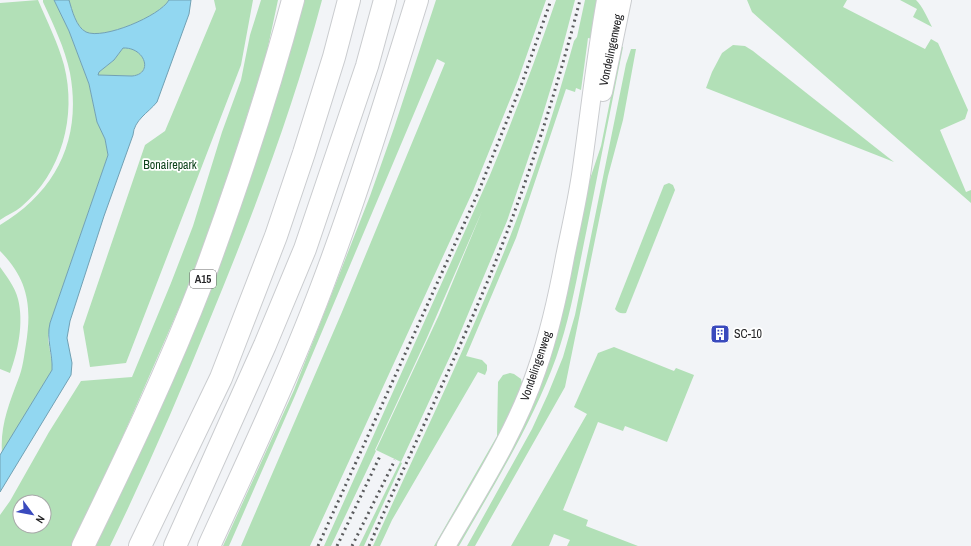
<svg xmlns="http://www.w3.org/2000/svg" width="971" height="546" font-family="'Archivo Narrow',sans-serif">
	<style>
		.green { fill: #b2e0b7; fill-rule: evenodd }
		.water { fill: #92d7f1; stroke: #71a1b4; fill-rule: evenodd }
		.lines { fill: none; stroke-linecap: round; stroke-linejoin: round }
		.minor-casing { stroke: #cacccf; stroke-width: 20 }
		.highway-casing { stroke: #cacccf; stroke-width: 24 }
		.minor { stroke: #fff; stroke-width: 18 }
		.highway { stroke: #fff; stroke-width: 22 }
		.rail { stroke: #5a5b5d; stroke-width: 3; stroke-dasharray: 2 4; stroke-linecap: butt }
		.labels { text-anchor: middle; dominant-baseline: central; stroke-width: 3.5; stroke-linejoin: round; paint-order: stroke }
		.shield { fill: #fff; stroke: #666667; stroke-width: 1 }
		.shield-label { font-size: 11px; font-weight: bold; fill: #242426 }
		.street-label { font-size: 12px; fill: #242426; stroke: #fff }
		.park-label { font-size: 12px; fill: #0d421a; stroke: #fff }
		.poi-label { font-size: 12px; fill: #242426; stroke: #fff; text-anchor: start }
	</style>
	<rect width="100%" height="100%" fill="#f2f4f7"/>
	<g class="green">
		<path d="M 38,0 C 47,21 58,43 64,65 C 77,116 62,173 21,207 C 15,212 7,215 0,220 L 0,3 Z"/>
		<path d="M 43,0 L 54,0 L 69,31 L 89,84 L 97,122 L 105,139 L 108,155 L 50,323 L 48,339 L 52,364 L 52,370 L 2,453 C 0,426 9,404 18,380 C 23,368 24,356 26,344 C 32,306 28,279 0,251 L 0,225 C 57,191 82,138 70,73 C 65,48 53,24 43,2 Z"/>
		<path d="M 69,0 L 169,0 C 160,16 103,40 86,32 C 76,27 72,10 69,0 Z"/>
		<polygon points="214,0 253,0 241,65 126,363 90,367 83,327 145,145 165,131 216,9"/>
		<path d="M 261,0 L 278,0 L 266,56 L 227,179 L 193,276 L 106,475 L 72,546 L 0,546 L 0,515 L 10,501 L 49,432 L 81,381 L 132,377 L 171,283 L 193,226 L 222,132 L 241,80 L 250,35 ZM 20,502 L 44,502 L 44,526 L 20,526 Z"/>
		<path d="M 297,0 L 322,0 C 293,109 253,215 210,319 C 179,396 146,472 110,546 L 88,546 L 151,414 Z"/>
		<polygon points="436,0 546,0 518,80 473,191 310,546 241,546 342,312 445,63 437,59 294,398 229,546 223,546 294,390 370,196 394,128"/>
		<path d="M 556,0 L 575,0 L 559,61 L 539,127 L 507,221 L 453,350 L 401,462 L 376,450 L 439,315 L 482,211 L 426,340 L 375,450 L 376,451 L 331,546 L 324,546 L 490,175 C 514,117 536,59 556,0 Z"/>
		<path d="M 585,0 L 601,0 L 592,39 L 588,38 L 581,90 L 576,88 L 575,92 L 566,89 L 516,238 L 466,356 L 482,360 L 487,365 L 487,370 L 485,375 L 478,372 L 392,520 L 380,546 L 373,546 C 419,445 467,346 508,242 C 534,176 555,109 574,41 L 577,37 Z"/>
		<polygon points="747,0 847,0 843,7 925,49 931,39 938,43 968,110 965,119 940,130 966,192 971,190 971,203 770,28 752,12"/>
		<path d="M 900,0 L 916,0 C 923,7 927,17 932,27 L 913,17 L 917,9 Z"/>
		<polygon points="733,45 745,46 753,51 894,162 706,88 712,72 722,53"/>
		<path d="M 621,46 L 623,47 C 611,107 599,168 587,228 C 578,271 571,316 556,358 C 532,424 494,485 459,546 L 454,546 L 508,451 L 588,185 L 601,146 Z"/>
		<path d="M 123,48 C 145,47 154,74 132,76 L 98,75 L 99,72 L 114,60 Z"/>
		<polygon points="631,49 636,49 623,120 608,176 565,387 475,546 467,546 532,429 548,394 563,357 575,315 626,64"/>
		<path d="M 669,183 L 673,185 L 675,190 L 626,313 C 621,314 618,313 615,309 L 664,185 Z"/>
		<path d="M 0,267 C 7,277 15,287 18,299 C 24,323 18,351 10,373 L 0,369 Z"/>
		<polygon points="614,347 674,371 676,368 694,375 667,442 625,426 623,431 598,422 563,510 588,520 586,526 638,546 567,546 570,540 554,534 549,546 511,546 587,414 574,407 598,353"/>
		<polygon points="510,373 514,374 521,379 523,387 503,429 436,546 434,546 497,436 498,382 503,375"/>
		<polygon points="400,462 402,463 364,546 359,546"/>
	</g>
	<path class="water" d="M 54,0 L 69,0 C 72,10 76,27 86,32 C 103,40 160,16 169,0 L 191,0 L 189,14 L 157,102 C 148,113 134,120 133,135 L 104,216 L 70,321 L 67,338 L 72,363 L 71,375 L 0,492 L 0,455 L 52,370 C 53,354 46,339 50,323 L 108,155 L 105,139 L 97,122 L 89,84 L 69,31 ZM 123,48 C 145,47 154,74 132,76 L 98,75 L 99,72 L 114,60 Z"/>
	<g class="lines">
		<defs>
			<g id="minor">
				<polyline points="603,92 622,0"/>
				<path d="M 446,546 C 479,489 516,432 537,369 C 550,332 558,295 565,257 C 571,227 578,198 582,168 C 590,112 596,56 606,0"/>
			</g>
			<g id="highway">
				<path d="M 83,546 C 126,458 168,370 203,279 C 237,187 268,94 293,0"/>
				<polyline points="140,546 221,378 276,236 304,153 334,57 349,0"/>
				<polyline points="175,546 265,345 305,249 367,66 385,0"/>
				<path d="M 209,546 C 248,461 288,376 321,289 C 357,194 387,97 417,0"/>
			</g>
		</defs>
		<use href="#minor" class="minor-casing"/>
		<use href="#highway" class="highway-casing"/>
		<use href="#minor" class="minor"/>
		<use href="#highway" class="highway"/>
		<g class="rail">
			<polyline points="318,546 478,193 522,83 551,0"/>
			<polyline points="337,546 381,454"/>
			<polyline points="352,546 395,460"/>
			<path d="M 369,546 C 409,455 453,365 491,273 C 527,184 556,93 580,0"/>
		</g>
	</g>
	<defs>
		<symbol id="building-square" viewBox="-11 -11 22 22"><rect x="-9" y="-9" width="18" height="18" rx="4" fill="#3a4abd" stroke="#fff"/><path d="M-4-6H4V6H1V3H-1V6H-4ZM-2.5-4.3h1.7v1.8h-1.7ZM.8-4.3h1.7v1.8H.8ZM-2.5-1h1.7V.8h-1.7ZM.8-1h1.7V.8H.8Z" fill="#fff"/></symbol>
	</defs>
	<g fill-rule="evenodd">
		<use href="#building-square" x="709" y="323" width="22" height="22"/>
	</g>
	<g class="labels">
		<rect class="shield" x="190" y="270" width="26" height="18" rx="3"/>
		<g class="shield-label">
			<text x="203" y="279">A15</text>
		</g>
		<g class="street-label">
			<text transform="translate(611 50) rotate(-78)">Vondelingenweg</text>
			<text transform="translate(536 366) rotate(-71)">Vondelingenweg</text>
		</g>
		<g class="park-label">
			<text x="170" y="165">Bonairepark</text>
		</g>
		<g class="poi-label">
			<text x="734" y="334">SC-10</text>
		</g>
	</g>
	<g transform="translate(32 514) rotate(122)"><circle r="19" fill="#ffffff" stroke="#a7a7a8"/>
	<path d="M0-3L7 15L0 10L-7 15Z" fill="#3a4abd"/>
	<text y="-6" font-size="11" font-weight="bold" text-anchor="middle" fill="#242426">N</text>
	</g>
</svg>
